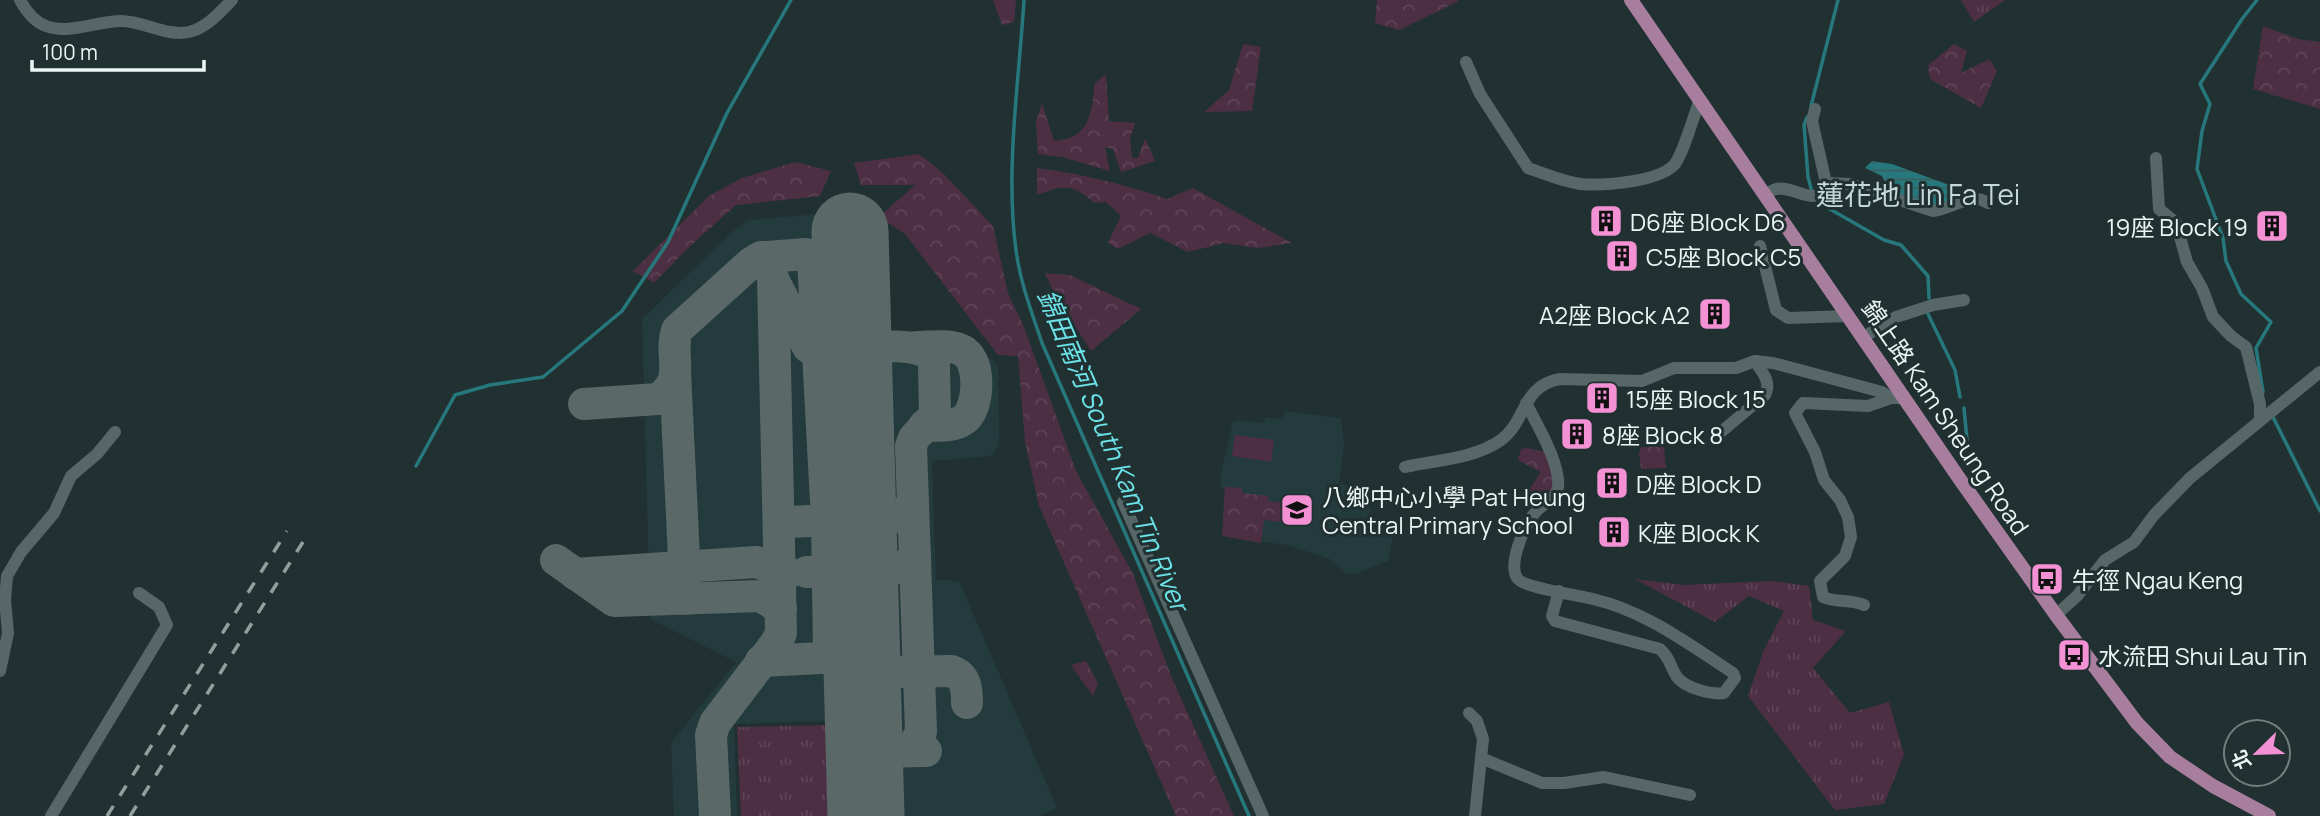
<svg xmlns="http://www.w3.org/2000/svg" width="2320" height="816" font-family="Manrope,'Noto Sans TC',sans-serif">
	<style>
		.built { fill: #233b3d }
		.grass { fill: url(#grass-tufts) }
		.forest { fill: url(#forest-crowns) }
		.pitch { fill: #4d2f43 }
		.water { fill: url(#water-rules) }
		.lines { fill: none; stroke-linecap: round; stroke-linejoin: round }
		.stream { stroke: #27787d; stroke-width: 3.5 }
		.taxiway { stroke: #5a6868; stroke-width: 32 }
		.runway { stroke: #5a6868; stroke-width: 77 }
		.minor { stroke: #576768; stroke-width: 12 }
		.major { stroke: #a87e9f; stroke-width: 14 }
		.rail { stroke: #939f9f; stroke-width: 3.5; stroke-dasharray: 12 12; stroke-linecap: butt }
		.labels { text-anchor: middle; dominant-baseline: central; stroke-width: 6; stroke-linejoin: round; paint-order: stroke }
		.poi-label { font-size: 24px; fill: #ebf5f5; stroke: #213030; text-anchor: start }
		.street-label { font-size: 24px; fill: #ebf5f5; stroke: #213030 }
		.water-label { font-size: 26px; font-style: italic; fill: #6ce2e9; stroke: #213030 }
		.quarter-label { font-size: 28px; fill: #c5d8d9; stroke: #213030 }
	</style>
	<defs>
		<pattern id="grass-tufts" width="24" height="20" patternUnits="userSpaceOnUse" patternTransform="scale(1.75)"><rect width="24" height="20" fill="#4d2f43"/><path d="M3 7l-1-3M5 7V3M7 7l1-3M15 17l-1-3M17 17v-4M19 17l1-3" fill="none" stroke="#5e4456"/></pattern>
		<pattern id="forest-crowns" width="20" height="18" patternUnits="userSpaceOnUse" patternTransform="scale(1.75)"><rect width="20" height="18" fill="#4d2f43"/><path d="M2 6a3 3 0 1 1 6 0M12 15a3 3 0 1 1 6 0" fill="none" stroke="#5e4456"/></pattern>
		<pattern id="water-rules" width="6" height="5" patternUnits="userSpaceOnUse" patternTransform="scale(1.75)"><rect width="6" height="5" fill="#27787d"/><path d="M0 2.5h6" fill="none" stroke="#385f61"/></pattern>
	</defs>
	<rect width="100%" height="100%" fill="#213030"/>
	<g class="built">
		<polygon points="819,214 835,721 734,724 737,816 674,816 671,743 736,662 650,619 642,319 732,232 748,220"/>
		<polygon points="888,334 970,338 998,366 999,445 991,456 932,461 936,579 960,582 964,592 1057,808 1040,816 902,816"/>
		<polygon points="1284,411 1341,418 1344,442 1339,484 1373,489 1367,532 1393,537 1388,561 1356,574 1346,573 1330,559 1287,545 1222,536 1225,488 1220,487 1221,474 1232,423 1236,420 1264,423 1265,417 1283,419"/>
	</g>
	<g class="grass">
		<polygon points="1961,0 2005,0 1974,22"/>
		<polygon points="1635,579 1683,585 1772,581 1809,586 1813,620 1846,631 1813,668 1850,713 1889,702 1904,755 1884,804 1835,810 1748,696 1763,652 1784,611 1749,596 1715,622"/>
		<polygon points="835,725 837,816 741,816 737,727"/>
	</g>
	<g class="forest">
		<polygon points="993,0 1016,0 1014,22 1002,25"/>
		<polygon points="1377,0 1458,0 1457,2 1399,30 1375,23"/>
		<polygon points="2263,26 2298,39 2320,42 2320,109 2253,89"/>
		<polygon points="1243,44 1261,47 1252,111 1204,112 1229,90"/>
		<polygon points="1954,44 1967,51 1961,73 1989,59 1997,71 1981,108 1930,79 1928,65"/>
		<path d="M 1106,74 L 1109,121 L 1135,123 L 1130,139 L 1132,158 L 1138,158 L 1145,138 L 1155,161 L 1121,172 L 1113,149 L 1105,147 L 1110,171 L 1062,157 L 1038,154 L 1036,122 L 1042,103 L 1054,141 C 1091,139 1091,112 1095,83 Z"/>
		<polygon points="919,154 943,173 993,226 1008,293 1024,327 1076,471 1133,574 1171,676 1234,816 1176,816 1039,506 1025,442 1018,356 998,355 905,234 879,217 915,185 861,185 854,163"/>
		<polygon points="795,162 831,171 820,196 736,205 687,249 654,283 633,271 709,196 742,178"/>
		<path d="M 1037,168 C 1082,174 1124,184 1167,199 L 1193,188 L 1292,243 L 1258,248 L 1224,243 L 1188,252 L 1150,233 L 1118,249 L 1108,243 L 1121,216 L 1106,202 L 1095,203 C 1071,184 1066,184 1037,195 Z"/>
		<polygon points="1045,273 1070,275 1141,309 1091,351 1055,295"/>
		<polygon points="1641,447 1664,447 1666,468 1641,469 1639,454"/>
		<polygon points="1526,448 1547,452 1553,473 1552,493 1535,504 1526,494 1541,472 1518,460 1521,449"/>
		<polygon points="1225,487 1242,488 1242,493 1268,496 1268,501 1285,503 1282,522 1264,520 1261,543 1222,536"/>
		<polygon points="1086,661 1098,683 1093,696 1071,665"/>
	</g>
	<polygon class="pitch" points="1235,435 1274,440 1271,462 1232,456"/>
	<polygon class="water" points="1872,161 1892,164 1952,186 1947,205 1936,208 1883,192 1885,183 1882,176 1865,168"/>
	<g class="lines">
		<g class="stream">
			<path d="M 1024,0 C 1019,81 1005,170 1016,250 C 1020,282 1032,313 1042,343 L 1249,816"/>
			<polyline points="2257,0 2242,19 2200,84 2210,104 2202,131 2197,169 2223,238 2226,261 2241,294 2271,322 2256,348 2263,392"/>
			<polyline points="1811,106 1838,0"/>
			<polyline points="1807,117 1804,125 1808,177 1812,192"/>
			<polyline points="1821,204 1884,240 1901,245 1928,276 1929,298"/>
			<polyline points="1928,314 1955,370 1960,397"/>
			<polyline points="1964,408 1967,440"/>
			<polyline points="2272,415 2320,511"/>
			<polyline points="416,466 455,395 490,385 543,377 622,311 668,242 727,113 791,0"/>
		</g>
		<g class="taxiway">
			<path d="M 775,283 L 808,347 C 822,356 839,361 855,355 C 861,353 865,350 871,349 C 890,345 913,345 931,354 L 934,365 L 935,415 L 914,438 L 911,446 L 921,732 L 913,747 L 907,750"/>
			<path d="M 917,347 C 932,347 952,343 965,352 C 981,364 979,405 966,418 C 955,428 938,425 924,426"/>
			<polyline points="675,372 686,599"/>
			<polyline points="824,379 856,440"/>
			<path d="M 584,404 L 658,399 C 688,378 668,357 677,330 L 751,263 L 761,257 L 767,257 L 773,278 L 781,633 L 776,643 L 715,723 L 711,735 L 715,816"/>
			<polyline points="779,527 788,522 897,517 902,515 913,503"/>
			<polyline points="556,560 614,601 761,596 781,609"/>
			<polyline points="807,572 898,568 908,564 915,555"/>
			<polyline points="575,574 756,562 788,573"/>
			<polyline points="761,661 822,658 829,651 827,521 813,259 806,254 767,257"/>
			<path d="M 898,672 L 951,671 C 966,676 967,688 967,703"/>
			<polyline points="864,752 926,751"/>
		</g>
		<polyline class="runway" points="850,231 866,816"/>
		<g class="minor">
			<path d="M 20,0 C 26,11 34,22 46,26 C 69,35 97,21 121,21 C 144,21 166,37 189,32 C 207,28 220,12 232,0"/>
			<path d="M 1466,62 L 1480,94 L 1528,168 C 1545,174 1562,181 1580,184 C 1603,186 1658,182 1674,165 C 1683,155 1694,115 1700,99"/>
			<path d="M 1815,109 L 1812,121 L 1826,183 L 1851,184 L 1933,211 C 1952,209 1971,191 1988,203"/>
			<polyline points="2156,158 2159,209 2176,223 2187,262 2202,288 2213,317 2231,336 2246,347 2260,404 2260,419"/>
			<path d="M 1765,194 C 1769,193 1772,190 1776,189 C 1797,185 1814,210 1829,184"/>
			<polyline points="1760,246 1776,310 1788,318 1849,316"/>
			<polyline points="1864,337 1896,317 1933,305 1964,300"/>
			<path d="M 1526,403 C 1536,423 1561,464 1558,487 C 1557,500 1541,504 1534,514 C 1524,526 1508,564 1517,578 C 1523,588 1578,595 1593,599 C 1645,611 1689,644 1733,673 L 1735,678 L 1724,693 C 1712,695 1685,688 1677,677 C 1670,667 1671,659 1660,649 L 1555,621 L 1552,616 L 1559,591"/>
			<path d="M 1721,432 L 1765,395 C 1772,382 1762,372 1755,361"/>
			<path d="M 1405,467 C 1436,460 1474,459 1501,440 C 1527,421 1521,386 1560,379 L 1642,381 L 1674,368 L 1736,368 L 1755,361 L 1773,363 L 1882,392 L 1891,398 L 1904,398"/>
			<polyline points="1123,502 1263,816"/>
			<path d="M 1864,605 C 1851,599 1836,603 1823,597 L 1820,581 L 1845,556 L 1851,537 L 1848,517 L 1840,500 L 1824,480 L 1815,452 L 1795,413 L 1803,403 L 1868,406 L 1891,398"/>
			<polyline points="2056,615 2077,596 2105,560 2134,542 2154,515 2190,478 2320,372"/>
			<polyline points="0,671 8,633 5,600 7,576 21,552 54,513 71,476 97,454 115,432"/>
			<polyline points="1469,713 1477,721 1483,739 1475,816"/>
			<polyline points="1481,758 1542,783 1564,783 1604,777 1690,795"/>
			<polyline points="51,816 167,625 159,607 139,593"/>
		</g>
		<polyline class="major" points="1631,0 1961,481 2056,615 2137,723 2170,757 2213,786 2269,816"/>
		<g class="rail">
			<polyline points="107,816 287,531"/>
			<polyline points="130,816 303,542"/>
		</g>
	</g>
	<defs>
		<symbol id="building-square" viewBox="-11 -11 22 22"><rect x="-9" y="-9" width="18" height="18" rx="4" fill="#f491d4" stroke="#213030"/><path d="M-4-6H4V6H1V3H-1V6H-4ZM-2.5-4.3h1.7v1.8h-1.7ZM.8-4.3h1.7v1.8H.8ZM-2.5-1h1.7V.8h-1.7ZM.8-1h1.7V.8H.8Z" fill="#111"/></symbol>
		<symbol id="school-square" viewBox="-11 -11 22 22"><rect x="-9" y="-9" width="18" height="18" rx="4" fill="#f491d4" stroke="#213030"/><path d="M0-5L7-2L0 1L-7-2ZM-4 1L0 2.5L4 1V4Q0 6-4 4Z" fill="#111"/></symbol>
		<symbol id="bus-square" viewBox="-11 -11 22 22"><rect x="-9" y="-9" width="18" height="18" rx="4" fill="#f491d4" stroke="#213030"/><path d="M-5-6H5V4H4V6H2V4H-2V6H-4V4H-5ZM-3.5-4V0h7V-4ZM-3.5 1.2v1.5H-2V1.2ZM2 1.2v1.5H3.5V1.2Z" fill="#111"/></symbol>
	</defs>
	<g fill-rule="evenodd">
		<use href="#building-square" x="1587" y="202" width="38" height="38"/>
		<use href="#building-square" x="2253" y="207" width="38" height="38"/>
		<use href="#building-square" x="1603" y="237" width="38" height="38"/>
		<use href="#building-square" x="1696" y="295" width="38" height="38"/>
		<use href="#building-square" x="1583" y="379" width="38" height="38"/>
		<use href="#building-square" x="1558" y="415" width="38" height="38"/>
		<use href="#building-square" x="1593" y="464" width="38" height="38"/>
		<use href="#school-square" x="1278" y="491" width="38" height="38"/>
		<use href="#building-square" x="1595" y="513" width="38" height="38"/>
		<use href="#bus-square" x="2028" y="560" width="38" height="38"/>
		<use href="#bus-square" x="2055" y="636" width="38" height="38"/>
	</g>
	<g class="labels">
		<g class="poi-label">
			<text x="1630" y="221">D6座 Block D6</text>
			<text x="2248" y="226" text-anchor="end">19座 Block 19</text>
			<text x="1646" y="256">C5座 Block C5</text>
			<text x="1690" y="314" text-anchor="end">A2座 Block A2</text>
			<text x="1626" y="398">15座 Block 15</text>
			<text x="1602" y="434">8座 Block 8</text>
			<text x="1636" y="483">D座 Block D</text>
			<text x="1322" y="496">八鄉中心小學 Pat Heung<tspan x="1322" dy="28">Central Primary School</tspan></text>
			<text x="1638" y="532">K座 Block K</text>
			<text x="2072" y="579">牛徑 Ngau Keng</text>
			<text x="2098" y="655">水流田 Shui Lau Tin</text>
		</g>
		<g class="street-label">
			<text transform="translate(1946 417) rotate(56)">錦上路 Kam Sheung Road</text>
		</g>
		<g class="water-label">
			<text transform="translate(1114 450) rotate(67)">錦田南河 South Kam Tin River</text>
		</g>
		<g class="quarter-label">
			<text x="1918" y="194">蓮花地 Lin Fa Tei</text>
		</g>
	</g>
	<g transform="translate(2257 753) rotate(247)"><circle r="33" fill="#213030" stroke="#727f7f" stroke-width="2"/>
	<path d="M0-5L12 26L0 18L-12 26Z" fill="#f491d4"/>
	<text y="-10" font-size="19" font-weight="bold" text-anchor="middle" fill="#ebf5f5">北</text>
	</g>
	<path d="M32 60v10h172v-10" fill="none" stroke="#ebf5f5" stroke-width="3.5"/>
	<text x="42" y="60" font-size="21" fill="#ebf5f5" stroke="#213030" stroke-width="5" paint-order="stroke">100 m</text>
</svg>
